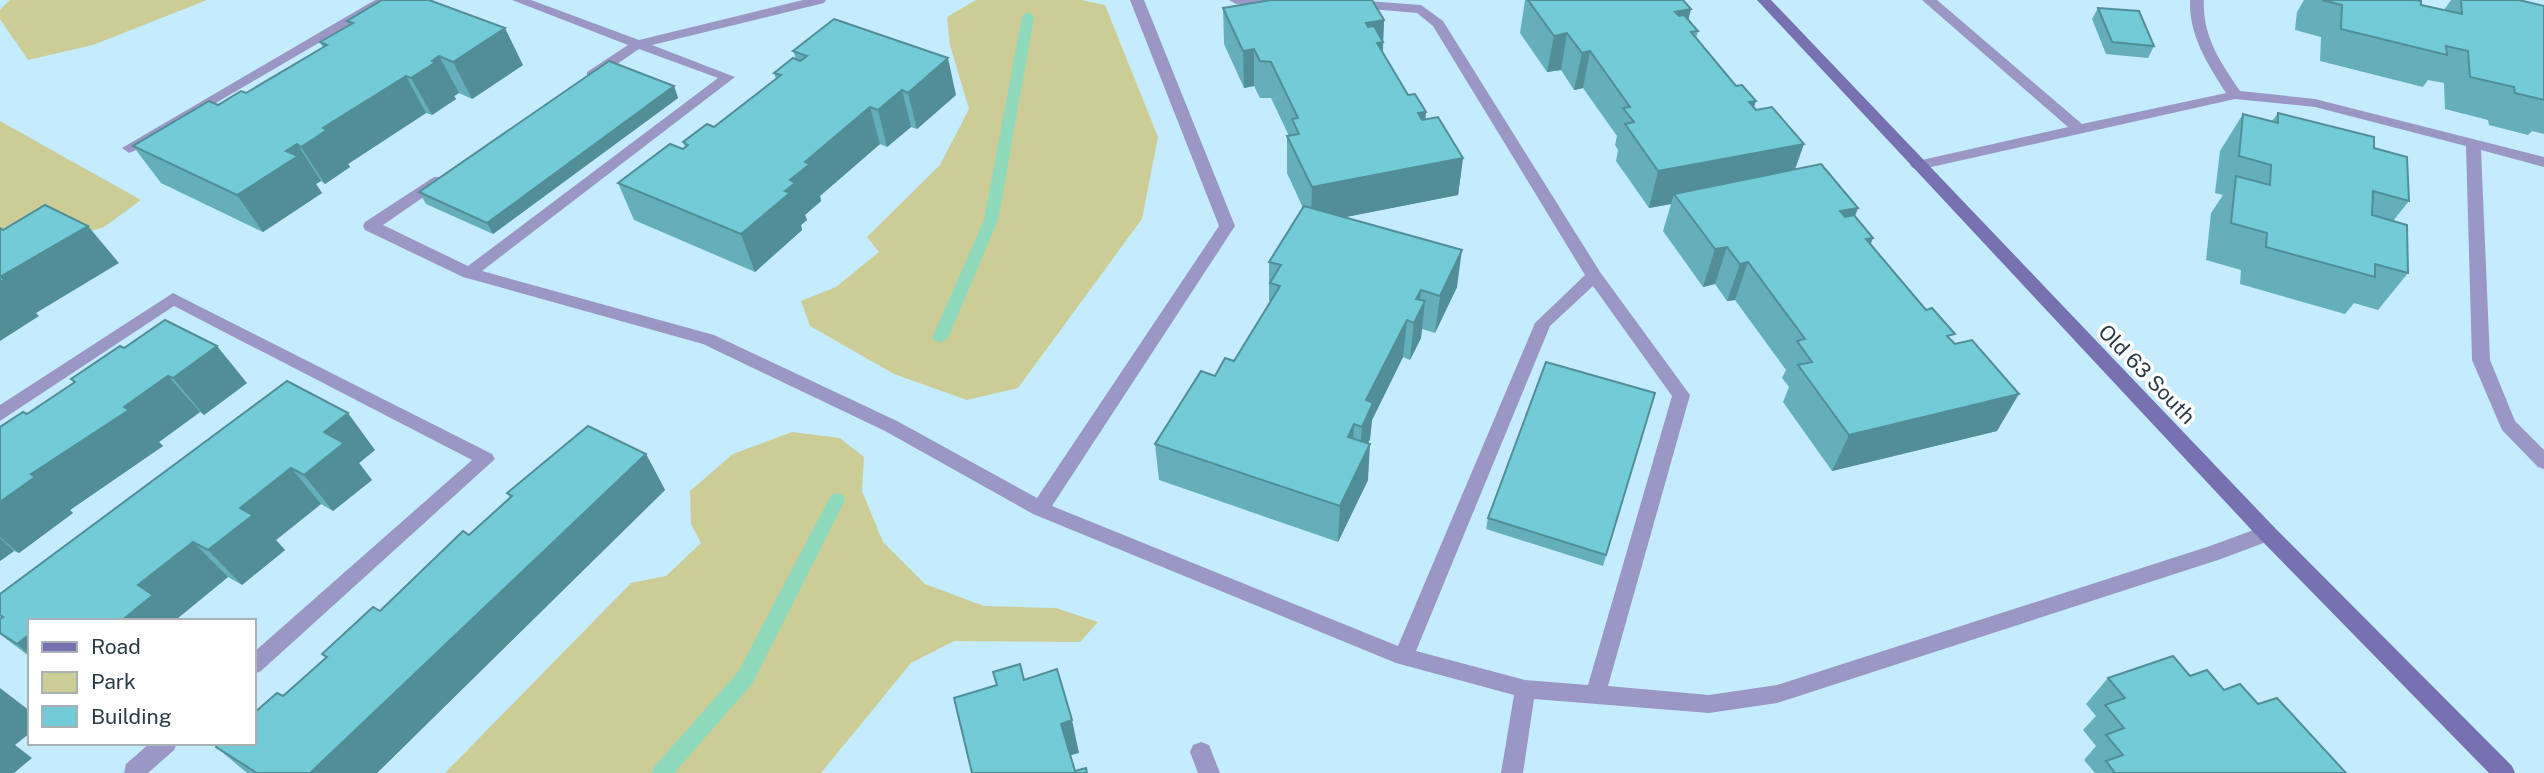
<svg xmlns="http://www.w3.org/2000/svg" width="2544" height="773" font-family="'Public Sans',sans-serif">
	<style>
		.green { fill: #cccc96 }
		.lines { fill: none; stroke-linecap: round; stroke-linejoin: round }
		.stream { fill: #8fdabd; fill-rule: evenodd }
		.lane { fill: #9a97c4; fill-rule: evenodd }
		.secondary { fill: #7770b1; fill-rule: evenodd }
		.wall { fill: #64afba }
		.shaded-wall { fill: #518e97 }
		.building { fill: #74cbd8; stroke: #518e97; stroke-width: 2 }
		.labels { text-anchor: middle; dominant-baseline: central; stroke-width: 7; stroke-linejoin: round; paint-order: stroke }
		.street-label { font-size: 21px; fill: #293c45; stroke: #fff }
	</style>
	<rect width="100%" height="100%" fill="#c5ecfe"/>
	<g class="green">
		<polygon points="10,0 207,0 93,45 28,60 0,19 0,10"/>
		<polygon points="976,0 1081,0 1105,5 1158,137 1142,219 1018,388 967,400 894,374 810,326 801,301 836,287 879,252 867,237 940,165 969,109 950,45 947,17"/>
		<polygon points="0,121 141,200 104,227 0,259"/>
		<polygon points="792,432 840,438 864,457 862,491 883,542 925,584 984,606 1056,608 1098,622 1080,642 954,641 911,663 821,773 445,773 631,583 666,576 701,543 691,524 690,491 733,454"/>
	</g>
	<g class="lines">
		<g class="stream">
			<polygon points="1028,12 1034,16 998,220 948,338 940,343 932,338 984,220 1022,16"/>
			<polygon points="837,493 843,495 845,500 752,684 674,773 651,773 654,767 738,672 831,495"/>
		</g>
		<g class="lane">
			<polygon points="375,0 392,0 134,151 129,153 122,148"/>
			<path d="M 512,0 L 531,0 L 639,40 L 803,0 L 826,0 L 824,3 L 652,45 L 735,77 L 482,271 L 714,335 L 897,421 L 1037,498 L 1219,226 L 1130,0 L 1144,0 L 1235,226 L 1052,506 L 1398,646 L 1535,323 L 1585,275 L 1433,26 L 1417,13 L 1348,7 L 1346,4 L 1353,0 L 1421,5 L 1443,21 L 1600,272 L 1690,395 L 1608,686 L 1709,695 L 1777,685 L 2210,546 L 2267,525 L 2274,527 L 2277,533 L 2274,539 L 2221,559 L 1777,703 L 1709,713 L 1534,699 L 1523,773 L 1501,773 L 1514,695 L 1396,663 L 1033,514 L 885,431 L 703,344 L 463,277 L 365,230 L 363,226 L 365,222 L 434,177 L 444,177 L 447,180 L 444,183 L 383,225 L 468,266 L 718,78 L 639,49 L 597,78 L 587,78 L 587,72 L 628,45 ZM 1593,286 L 1672,396 L 1588,685 L 1525,680 L 1416,651 L 1550,326 Z"/>
			<polygon points="1229,0 1295,0 1297,2 1290,6 1236,4"/>
			<path d="M 1922,0 L 1937,0 L 2082,124 L 2226,93 C 2207,63 2189,36 2190,0 L 2204,0 C 2202,36 2221,63 2240,91 L 2315,99 L 2544,157 L 2544,167 L 2481,150 L 2490,360 L 2515,421 L 2544,450 L 2544,469 L 2538,467 L 2502,430 L 2472,360 L 2466,146 L 2315,107 L 2235,99 L 1918,170 L 1913,168 L 1910,165 L 1913,162 L 2068,127 Z"/>
			<polygon points="173,293 492,454 495,459 261,671 254,674 254,652 472,460 174,306 0,421 0,405"/>
			<polygon points="1201,742 1209,745 1220,773 1198,773 1190,752 1193,745"/>
			<polygon points="150,743 177,743 174,750 148,773 124,773 126,764"/>
		</g>
		<polygon class="secondary" points="1757,0 1771,0 2274,527 2512,766 2515,773 2489,773 2260,539"/>
	</g>
	<g class="wall">
		<polygon points="1525,0 1683,0 1689,20 1698,31 1696,38 1754,108 1795,170 1858,208 1855,216 1873,238 1870,245 1951,340 1997,431 1832,471 1783,402 1789,387 1782,378 1786,370 1735,300 1727,301 1715,284 1703,287 1663,231 1671,204 1649,208 1616,161 1618,150 1615,145 1617,136 1583,88 1574,90 1561,70 1547,72 1520,33"/>
		<polygon points="2304,0 2415,0 2421,5 2444,10 2451,0 2519,0 2544,6 2544,134 2532,131 2528,135 2489,125 2488,120 2445,109 2444,83 2428,80 2423,87 2320,61 2321,37 2295,30 2297,12"/>
		<polygon points="1223,8 1384,20 1383,52 1408,95 1426,112 1425,120 1463,158 1458,195 1344,217 1457,287 1435,333 1422,329 1421,338 1410,360 1403,357 1372,420 1370,439 1368,443 1368,480 1338,542 1159,480 1155,444 1215,376 1234,361 1270,302 1269,300 1269,262 1303,208 1287,173 1287,136 1289,136 1271,98 1260,98 1254,86 1244,88 1224,44"/>
		<polygon points="2098,8 2154,46 2148,58 2106,54 2092,19"/>
		<polygon points="347,21 523,65 472,99 459,93 454,96 456,99 432,115 426,113 348,164 350,167 325,184 321,181 316,184 322,193 263,232 161,183 133,146 218,105 246,93 323,48 320,42 349,25"/>
		<polygon points="793,51 956,95 917,129 911,127 887,147 880,144 820,196 821,201 805,215 807,220 801,225 802,230 755,272 634,220 618,183 683,149 685,147 683,142 714,127 776,79 774,73 796,59"/>
		<polygon points="674,86 678,98 493,234 426,204 419,192"/>
		<polygon points="2278,113 2374,148 2409,201 2393,221 2408,273 2378,310 2354,303 2345,314 2240,284 2241,270 2206,260 2211,213 2223,195 2215,193 2220,151 2243,114 2272,121"/>
		<polygon points="124,348 247,383 204,415 200,412 159,442 163,446 70,510 73,513 19,553 14,551 0,561 0,427 27,414 74,383 71,379"/>
		<polygon points="287,381 375,450 359,463 372,480 333,511 321,504 276,540 285,550 242,585 228,577 178,618 181,621 30,621 30,657 0,634 0,619 2,618 0,616 0,594"/>
		<polygon points="1655,393 1603,566 1486,529 1488,518"/>
		<polygon points="646,454 665,490 377,773 247,773 216,747 283,696 325,658 322,654 380,611 469,535 510,498 507,493"/>
		<polygon points="2190,676 2258,704 2346,773 2095,773 2084,760 2096,746 2083,730 2096,716 2086,704 2108,678"/>
	</g>
	<g class="shaded-wall">
		<polygon points="1691,9 1682,46 1675,12"/>
		<polygon points="1384,20 1381,78 1366,23"/>
		<polygon points="505,28 523,65 472,99 453,62"/>
		<polygon points="1567,33 1561,70 1547,72 1554,36"/>
		<polygon points="1254,49 1254,86 1244,88 1243,51"/>
		<polygon points="1590,51 1583,88 1574,90 1582,53"/>
		<polygon points="439,56 459,93 454,96 456,99 432,115 411,78 432,61"/>
		<polygon points="948,58 956,95 917,129 908,93"/>
		<polygon points="406,76 426,113 348,164 350,167 325,184 301,147 323,128"/>
		<polygon points="674,86 678,98 493,234 487,223"/>
		<polygon points="902,90 911,127 887,147 878,110"/>
		<polygon points="1756,101 1744,138 1749,102"/>
		<polygon points="870,107 880,144 820,196 821,201 805,215 807,220 801,225 802,230 755,272 741,234 785,191 790,180 805,162"/>
		<polygon points="1426,112 1422,149 1418,113"/>
		<polygon points="297,144 321,181 316,184 322,193 263,232 237,195 286,151"/>
		<polygon points="1804,144 1791,181 1674,194 1671,204 1649,208 1658,171"/>
		<polygon points="1463,158 1458,195 1311,224 1312,187"/>
		<polygon points="1858,208 1843,245 1840,211"/>
		<polygon points="88,226 119,263 36,313 39,316 0,341 0,277"/>
		<polygon points="1873,238 1858,275 1866,239"/>
		<polygon points="1727,247 1715,284 1703,287 1715,249"/>
		<polygon points="1462,250 1457,287 1435,333 1440,296"/>
		<polygon points="1748,262 1735,300 1727,301 1740,264"/>
		<polygon points="1421,290 1418,315 1425,301 1421,338 1410,360 1416,299"/>
		<polygon points="1407,320 1403,357 1372,420 1370,439 1359,463 1362,427 1366,400"/>
		<polygon points="217,346 247,383 204,415 173,378"/>
		<polygon points="168,376 200,412 159,442 163,446 70,510 73,513 19,553 0,537 0,502 31,474"/>
		<polygon points="2019,394 1997,431 1832,471 1849,435"/>
		<polygon points="348,413 375,450 359,463 372,480 333,511 304,475 324,432"/>
		<polygon points="1354,424 1352,460 1348,437"/>
		<polygon points="1370,444 1368,480 1338,542 1340,506"/>
		<polygon points="646,454 665,490 377,773 310,773"/>
		<polygon points="291,468 321,504 276,540 285,550 242,585 208,550 240,508"/>
		<polygon points="0,538 14,551 0,561"/>
		<polygon points="193,542 228,577 178,618 181,621 121,621 138,585"/>
		<polygon points="30,634 30,655 17,644"/>
		<polygon points="0,688 30,711 30,733 15,745 32,758 14,773 0,773"/>
		<polygon points="1072,720 1079,753 1068,756 1061,724"/>
	</g>
	<g class="building">
		<polygon points="382,0 429,0 505,28 453,62 439,56 432,61 436,62 411,78 406,76 323,128 327,130 301,147 297,144 286,151 298,156 237,195 133,146 209,101 218,105 241,91 246,93 327,45 320,42 353,23 347,21"/>
		<polygon points="1271,0 1372,0 1384,20 1366,23 1368,27 1374,26 1383,42 1377,43 1408,95 1415,94 1426,112 1418,113 1422,120 1438,117 1463,158 1312,187 1287,136 1299,134 1292,119 1298,118 1271,62 1260,61 1254,49 1243,51 1223,8"/>
		<polygon points="1528,0 1683,0 1691,9 1675,12 1679,16 1684,15 1698,31 1691,32 1736,86 1742,85 1756,101 1749,102 1756,110 1772,107 1804,144 1658,171 1625,124 1634,122 1623,108 1630,107 1590,51 1582,53 1567,33 1554,36"/>
		<polygon points="2322,0 2415,0 2421,1 2421,5 2462,14 2461,0 2519,0 2544,6 2544,100 2515,93 2514,87 2470,77 2468,51 2446,46 2447,55 2341,29 2342,5"/>
		<polygon points="2098,8 2139,11 2154,46 2112,42"/>
		<polygon points="834,19 948,58 908,93 902,90 878,110 870,107 805,162 810,164 790,180 795,183 785,191 790,193 741,234 618,183 670,144 683,149 688,145 683,142 707,124 714,127 781,75 774,73 793,58 800,61 807,56 793,51"/>
		<polygon points="609,61 674,86 487,223 419,192"/>
		<polygon points="2278,113 2374,137 2374,148 2407,157 2409,201 2373,191 2372,215 2407,225 2408,273 2375,264 2375,277 2266,247 2267,233 2231,223 2236,176 2270,185 2271,165 2239,156 2243,114 2278,123"/>
		<polygon points="1821,164 1858,208 1840,211 1845,217 1854,215 1873,238 1866,239 1926,310 1932,308 1955,334 1947,336 1955,344 1972,340 2019,394 1849,435 1798,365 1812,362 1797,341 1805,339 1748,262 1740,264 1727,247 1715,249 1674,194"/>
		<polygon points="45,205 88,226 0,277 5,279 0,282 0,228 3,230"/>
		<polygon points="1304,206 1462,250 1440,296 1421,290 1416,299 1425,301 1414,323 1407,320 1366,400 1373,403 1362,427 1354,424 1348,437 1370,444 1340,506 1155,444 1201,371 1215,376 1225,358 1234,361 1280,286 1270,283 1281,265 1269,262"/>
		<polygon points="165,320 217,346 173,378 168,376 124,407 129,410 31,474 35,477 0,502 0,427 23,412 27,414 75,382 71,379 120,346 124,348"/>
		<polygon points="1546,362 1655,393 1606,555 1488,518"/>
		<polygon points="287,381 348,413 324,432 344,443 304,475 291,468 240,508 253,515 208,550 193,542 138,585 153,595 121,621 30,621 30,634 17,644 0,633 0,619 3,617 0,615 0,594"/>
		<polygon points="588,426 646,454 310,773 257,773 216,747 220,743 254,743 254,713 277,693 283,696 327,657 322,654 373,607 380,611 463,531 469,535 512,496 507,493"/>
		<polygon points="2173,656 2190,676 2207,670 2224,690 2240,684 2258,704 2277,698 2346,773 2115,773 2106,761 2123,755 2106,735 2124,728 2105,705 2125,698 2108,678"/>
		<polygon points="1020,664 1024,680 1057,669 1072,720 1061,724 1075,771 1086,768 1087,773 972,773 954,698 997,685 993,672"/>
	</g>
	<g class="labels">
		<g class="street-label">
			<text transform="translate(2147 374) rotate(46)">Old 63 South</text>
		</g>
	</g>
	<rect x="28" y="619" width="228" height="126" fill="#ffffff" stroke="#a9b1b5" stroke-width="2"/>
	<rect x="42" y="642" width="35" height="10" fill="#7770b1" stroke="#a9b1b5" stroke-width="2"/>
	<text x="91" y="654" font-size="21" fill="#293c45">Road</text>
	<rect x="42" y="672" width="35" height="21" fill="#cccc96" stroke="#a9b1b5" stroke-width="2"/>
	<text x="91" y="689" font-size="21" fill="#293c45">Park</text>
	<rect x="42" y="706" width="35" height="21" fill="#74cbd8" stroke="#a9b1b5" stroke-width="2"/>
	<text x="91" y="724" font-size="21" fill="#293c45">Building</text>
</svg>
